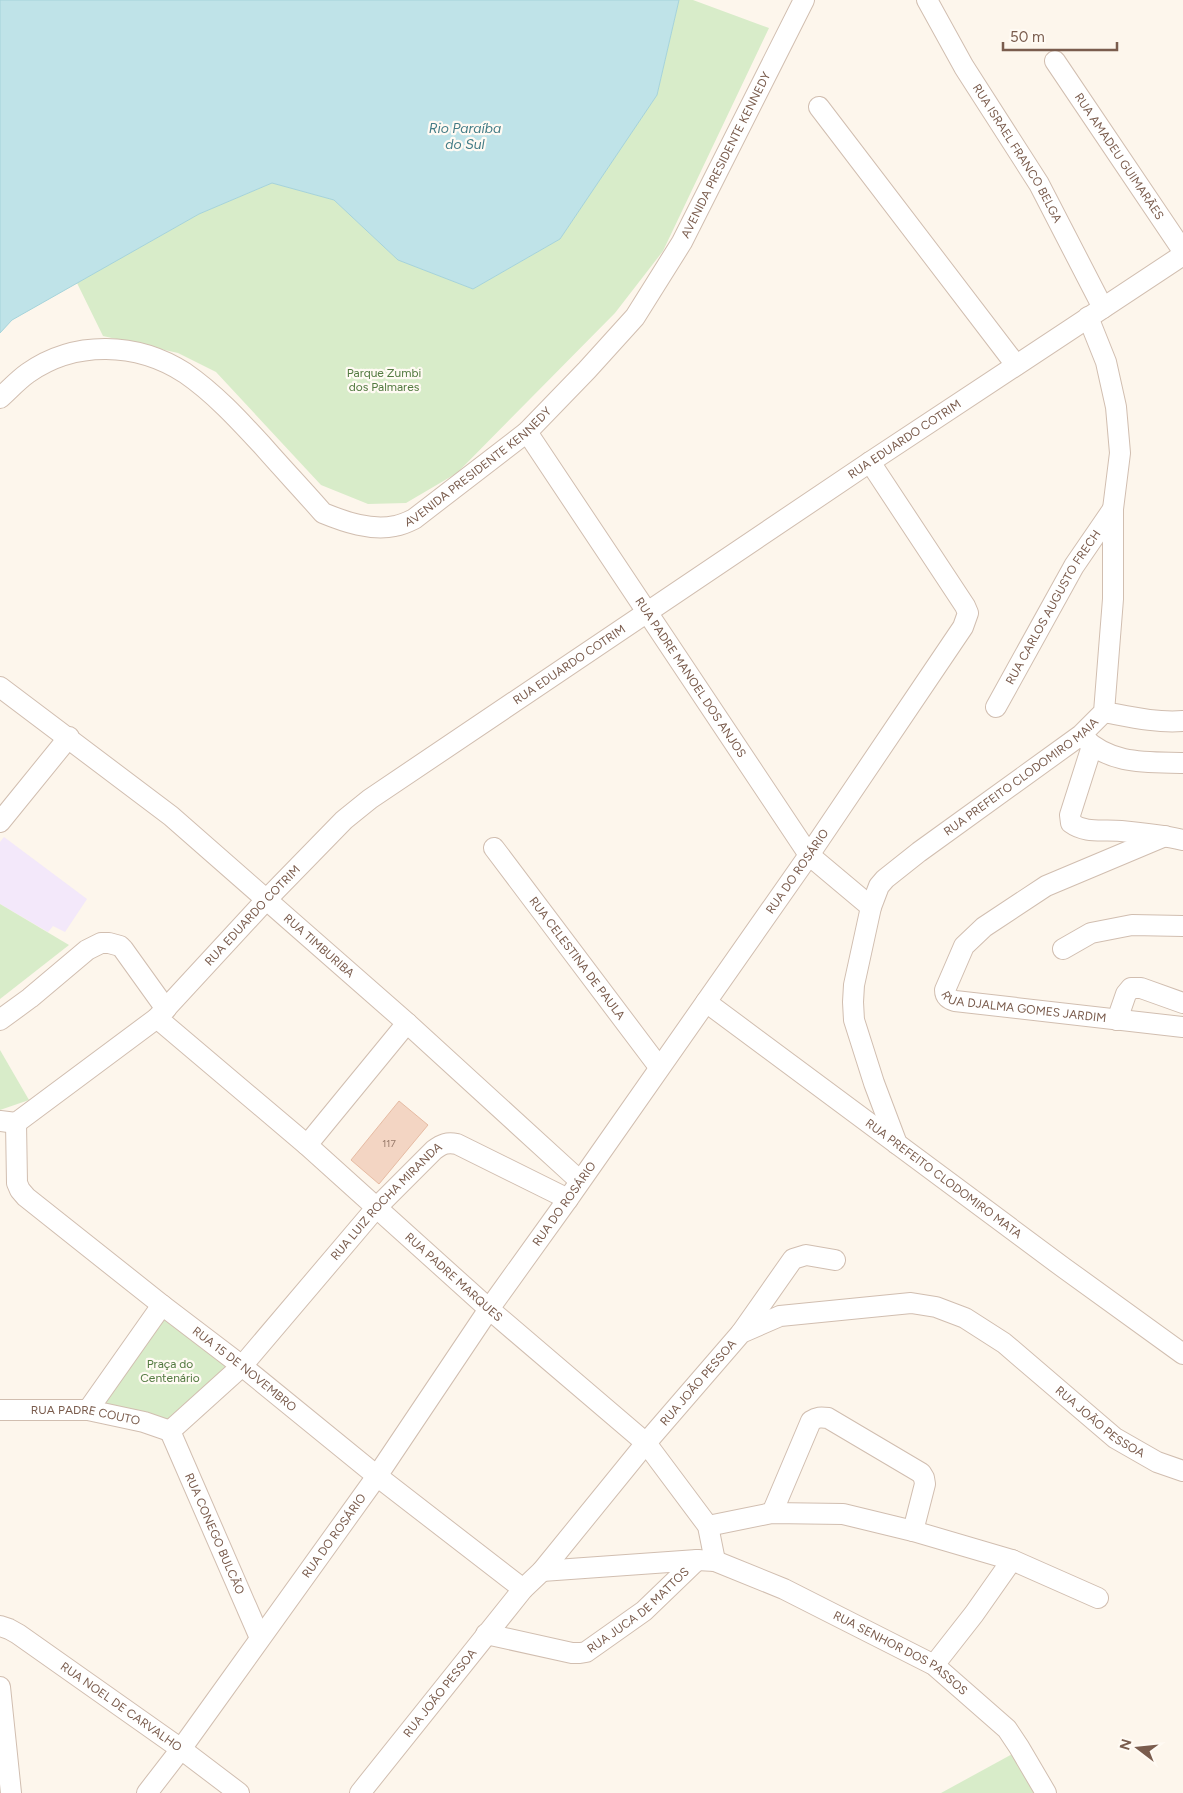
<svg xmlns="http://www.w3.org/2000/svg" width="1183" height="1793" font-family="Figtree,sans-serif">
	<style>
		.education { fill: #f3e8fa }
		.green { fill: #d8ecc9 }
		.water { fill: #bfe3e8; stroke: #a5d3da }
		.building { fill: #f3d5c3; stroke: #e6bba3 }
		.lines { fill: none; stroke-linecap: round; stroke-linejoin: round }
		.minor-casing { stroke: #d1beb0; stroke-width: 22 }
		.minor { stroke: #fff; stroke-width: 20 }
		.labels { text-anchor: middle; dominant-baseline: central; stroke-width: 4.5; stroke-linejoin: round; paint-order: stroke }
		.number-label { font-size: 10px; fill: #987a6a }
		.street-label { font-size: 12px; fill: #7a5c4d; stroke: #fffaf3 }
		.park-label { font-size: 12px; fill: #537a41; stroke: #fffaf3 }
		.water-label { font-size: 14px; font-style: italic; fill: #437c86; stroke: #fffaf3 }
	</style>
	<rect width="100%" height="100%" fill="#fdf6ec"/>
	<polygon class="education" points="4,837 87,899 65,932 53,926 48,932 0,904 0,842"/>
	<g class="green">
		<polygon points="679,0 693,0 769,28 663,251 615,313 457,473 406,503 368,504 321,485 216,372 178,353 103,336 77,283 199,214 272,183 334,200 398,260 473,289 560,239 657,95"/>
		<polygon points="0,904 69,945 0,999"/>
		<polygon points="0,1050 29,1100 0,1110"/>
		<polygon points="161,1314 230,1367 171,1424 98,1405"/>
		<polygon points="1016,1752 1038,1793 941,1793"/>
	</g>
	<polygon class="water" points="0,0 679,0 657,95 560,239 473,289 398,260 334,200 272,183 199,214 12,320 0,333"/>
	<polygon class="building" points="399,1101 428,1125 379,1184 351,1160"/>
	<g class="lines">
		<defs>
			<g id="minor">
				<path id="s1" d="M 927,0 L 964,67 L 1039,184 L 1103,308"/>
				<path id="s2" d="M 1055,61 L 1183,251"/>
				<polyline points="819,107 1016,365"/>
				<path id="s3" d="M 0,398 C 9,390 18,380 28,373 C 75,340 137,342 185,373 C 214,393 238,419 262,445 C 282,468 303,490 323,513 C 345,522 371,531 395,526 C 401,525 408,522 414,519 L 527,432 L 587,370 L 635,317 L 682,242 L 804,0"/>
				<path id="s4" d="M 527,432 L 809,855 L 871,907"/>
				<path id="s5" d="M 0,687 L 171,816 L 407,1023 L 580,1181"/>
				<path id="s6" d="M 996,707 L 1074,566 L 1113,509"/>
				<path d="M 1104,712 C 1131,717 1156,723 1183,721"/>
				<path d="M 1083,737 C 1110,765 1147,762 1183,763"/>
				<path d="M 1092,746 L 1070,815 L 1071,823 C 1086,834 1103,829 1121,831 C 1142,833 1162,835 1183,840"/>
				<polyline points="0,822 69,737"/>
				<path id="s7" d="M 1165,836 L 1046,886 L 984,927 L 964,946 L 945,990 C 945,997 949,999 955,1001 L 1183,1027"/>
				<path id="s8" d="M 494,848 L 659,1067"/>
				<polyline points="1063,949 1091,933 1132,925 1183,926"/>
				<path id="s9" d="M 706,1002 L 1064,1268 L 1183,1354"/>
				<path id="s10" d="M 157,1018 L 307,1145 L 489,1309 L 646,1443 L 708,1526 L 715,1561"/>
				<polyline points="0,1020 30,998 87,950 101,943 109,943 120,946 123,949 166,1009"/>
				<polyline points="1117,1020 1126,994 1131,988 1141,988 1183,1003"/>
				<path id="s11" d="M 0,1121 L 16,1123 L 157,1018 L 266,900 L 344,820 L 370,799 L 870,462 L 1183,255"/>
				<path id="s12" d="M 16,1123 L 17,1183 L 20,1190 L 26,1197 L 162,1305 L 242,1366 L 377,1476 L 523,1589"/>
				<path id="s13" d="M 897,1144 L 874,1083 L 854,1020 L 853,1002 L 854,985 L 871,907 L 879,886 L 885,879 L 919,852 L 1081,735 L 1104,712 L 1113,599 L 1113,509 L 1120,453 L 1116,407 L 1106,362 L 1088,317"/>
				<polyline points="307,1145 407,1023"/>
				<polyline points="741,1333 793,1259 806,1255 835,1260"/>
				<path id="s14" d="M 0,1410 L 88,1410 L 144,1422 L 170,1431"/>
				<polyline points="88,1410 162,1305"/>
				<path id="s15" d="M 170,1431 L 242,1366 L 376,1208 L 434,1150 C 442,1144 447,1142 457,1144 L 568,1199"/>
				<path id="s16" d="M 170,1431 L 260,1638"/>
				<path d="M 772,1513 L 811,1421 C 817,1417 821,1417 828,1418 L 921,1473 L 924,1478 L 925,1484 L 913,1531"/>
				<polyline points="708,1526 772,1513 843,1514 913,1531 1012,1560 1098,1598"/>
				<path id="s17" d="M 542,1571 L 697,1560 L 715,1561 L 784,1589 L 934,1665 L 1007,1729 L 1019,1747 L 1046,1793"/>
				<path id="s18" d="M 0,1626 L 9,1629 L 18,1634 L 181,1749 L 239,1793"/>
				<path id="s19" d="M 486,1634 L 572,1653 L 580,1653 L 586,1652 L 644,1611 L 697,1560"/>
				<polyline points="934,1665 974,1614 1012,1560"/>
				<polyline points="0,1687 11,1793"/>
				<path id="s20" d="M 147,1793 L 181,1749 L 377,1476 L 489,1309 L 568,1199 L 809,855 L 963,627 L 968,613 L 965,606 L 870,462"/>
				<path id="s21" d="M 360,1793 L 523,1589 L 542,1571 L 646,1443 L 741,1333 L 780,1316 L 911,1303 L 936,1307 L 965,1318 L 1004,1343 L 1115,1438 L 1157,1462 L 1183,1471"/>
			</g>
		</defs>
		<use href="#minor" class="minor-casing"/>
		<use href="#minor" class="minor"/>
	</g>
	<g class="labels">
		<g class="number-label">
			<text x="389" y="1143">117</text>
		</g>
		<g class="street-label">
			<text stroke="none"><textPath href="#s1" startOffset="178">RUA ISRAEL FRANCO BELGA</textPath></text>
			<text stroke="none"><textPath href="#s3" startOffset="982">AVENIDA PRESIDENTE KENNEDY</textPath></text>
			<text stroke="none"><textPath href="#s2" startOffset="115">RUA AMADEU GUIMARÃES</textPath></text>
			<text stroke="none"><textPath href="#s11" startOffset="1142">RUA EDUARDO COTRIM</textPath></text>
			<text stroke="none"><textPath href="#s3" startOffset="578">AVENIDA PRESIDENTE KENNEDY</textPath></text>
			<text stroke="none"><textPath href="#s6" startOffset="115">RUA CARLOS AUGUSTO FRECH</textPath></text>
			<text stroke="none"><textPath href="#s11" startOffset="738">RUA EDUARDO COTRIM</textPath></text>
			<text stroke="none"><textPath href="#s4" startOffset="295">RUA PADRE MANOEL DOS ANJOS</textPath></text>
			<text stroke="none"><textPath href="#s13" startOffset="448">RUA PREFEITO CLODOMIRO MAIA</textPath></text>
			<text stroke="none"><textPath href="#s20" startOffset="1128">RUA DO ROSÁRIO</textPath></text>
			<text stroke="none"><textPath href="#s11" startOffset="332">RUA EDUARDO COTRIM</textPath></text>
			<text stroke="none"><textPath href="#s5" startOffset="411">RUA TIMBURIBA</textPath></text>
			<text stroke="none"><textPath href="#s8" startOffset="138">RUA CELESTINA DE PAULA</textPath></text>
			<text stroke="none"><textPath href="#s7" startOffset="364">RUA DJALMA GOMES JARDIM</textPath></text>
			<text stroke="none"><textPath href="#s9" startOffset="296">RUA PREFEITO CLODOMIRO MATA</textPath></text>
			<text stroke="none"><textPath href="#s15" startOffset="316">RUA LUIZ ROCHA MIRANDA</textPath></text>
			<text stroke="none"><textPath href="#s20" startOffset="722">RUA DO ROSÁRIO</textPath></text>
			<text stroke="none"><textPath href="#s10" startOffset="394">RUA PADRE MARQUES</textPath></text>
			<text stroke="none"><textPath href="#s12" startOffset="355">RUA 15 DE NOVEMBRO</textPath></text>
			<text stroke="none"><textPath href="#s21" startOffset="532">RUA JOÃO PESSOA</textPath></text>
			<text stroke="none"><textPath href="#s14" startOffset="86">RUA PADRE COUTO</textPath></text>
			<text stroke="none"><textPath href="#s21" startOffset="999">RUA JOÃO PESSOA</textPath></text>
			<text stroke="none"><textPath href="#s16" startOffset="112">RUA CONEGO BULCÃO</textPath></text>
			<text stroke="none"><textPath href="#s20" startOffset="318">RUA DO ROSÁRIO</textPath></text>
			<text stroke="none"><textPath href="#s19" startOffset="169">RUA JUCA DE MATTOS</textPath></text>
			<text stroke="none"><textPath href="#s17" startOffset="381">RUA SENHOR DOS PASSOS</textPath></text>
			<text stroke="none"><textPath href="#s21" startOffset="128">RUA JOÃO PESSOA</textPath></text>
			<text stroke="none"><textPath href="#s18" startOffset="146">RUA NOEL DE CARVALHO</textPath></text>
		</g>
		<g class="park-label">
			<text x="384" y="373">Parque Zumbi<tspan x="384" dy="14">dos Palmares</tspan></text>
			<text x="170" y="1364">Praça do<tspan x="170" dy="14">Centenário</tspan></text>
		</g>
		<g class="water-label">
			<text x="465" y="128">Rio Paraíba<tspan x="465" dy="16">do Sul</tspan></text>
		</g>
	</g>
	<g transform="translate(1138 1748) rotate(286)" stroke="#fffaf3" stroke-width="4" paint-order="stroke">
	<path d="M0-4L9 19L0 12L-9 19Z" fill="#7a5c4d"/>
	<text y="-8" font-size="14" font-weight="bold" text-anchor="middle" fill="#7a5c4d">N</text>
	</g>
	<path d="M1003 42v8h114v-8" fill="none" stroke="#7a5c4d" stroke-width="2.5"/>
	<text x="1010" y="42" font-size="15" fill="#7a5c4d" stroke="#fffaf3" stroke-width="4" paint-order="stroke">50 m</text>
</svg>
